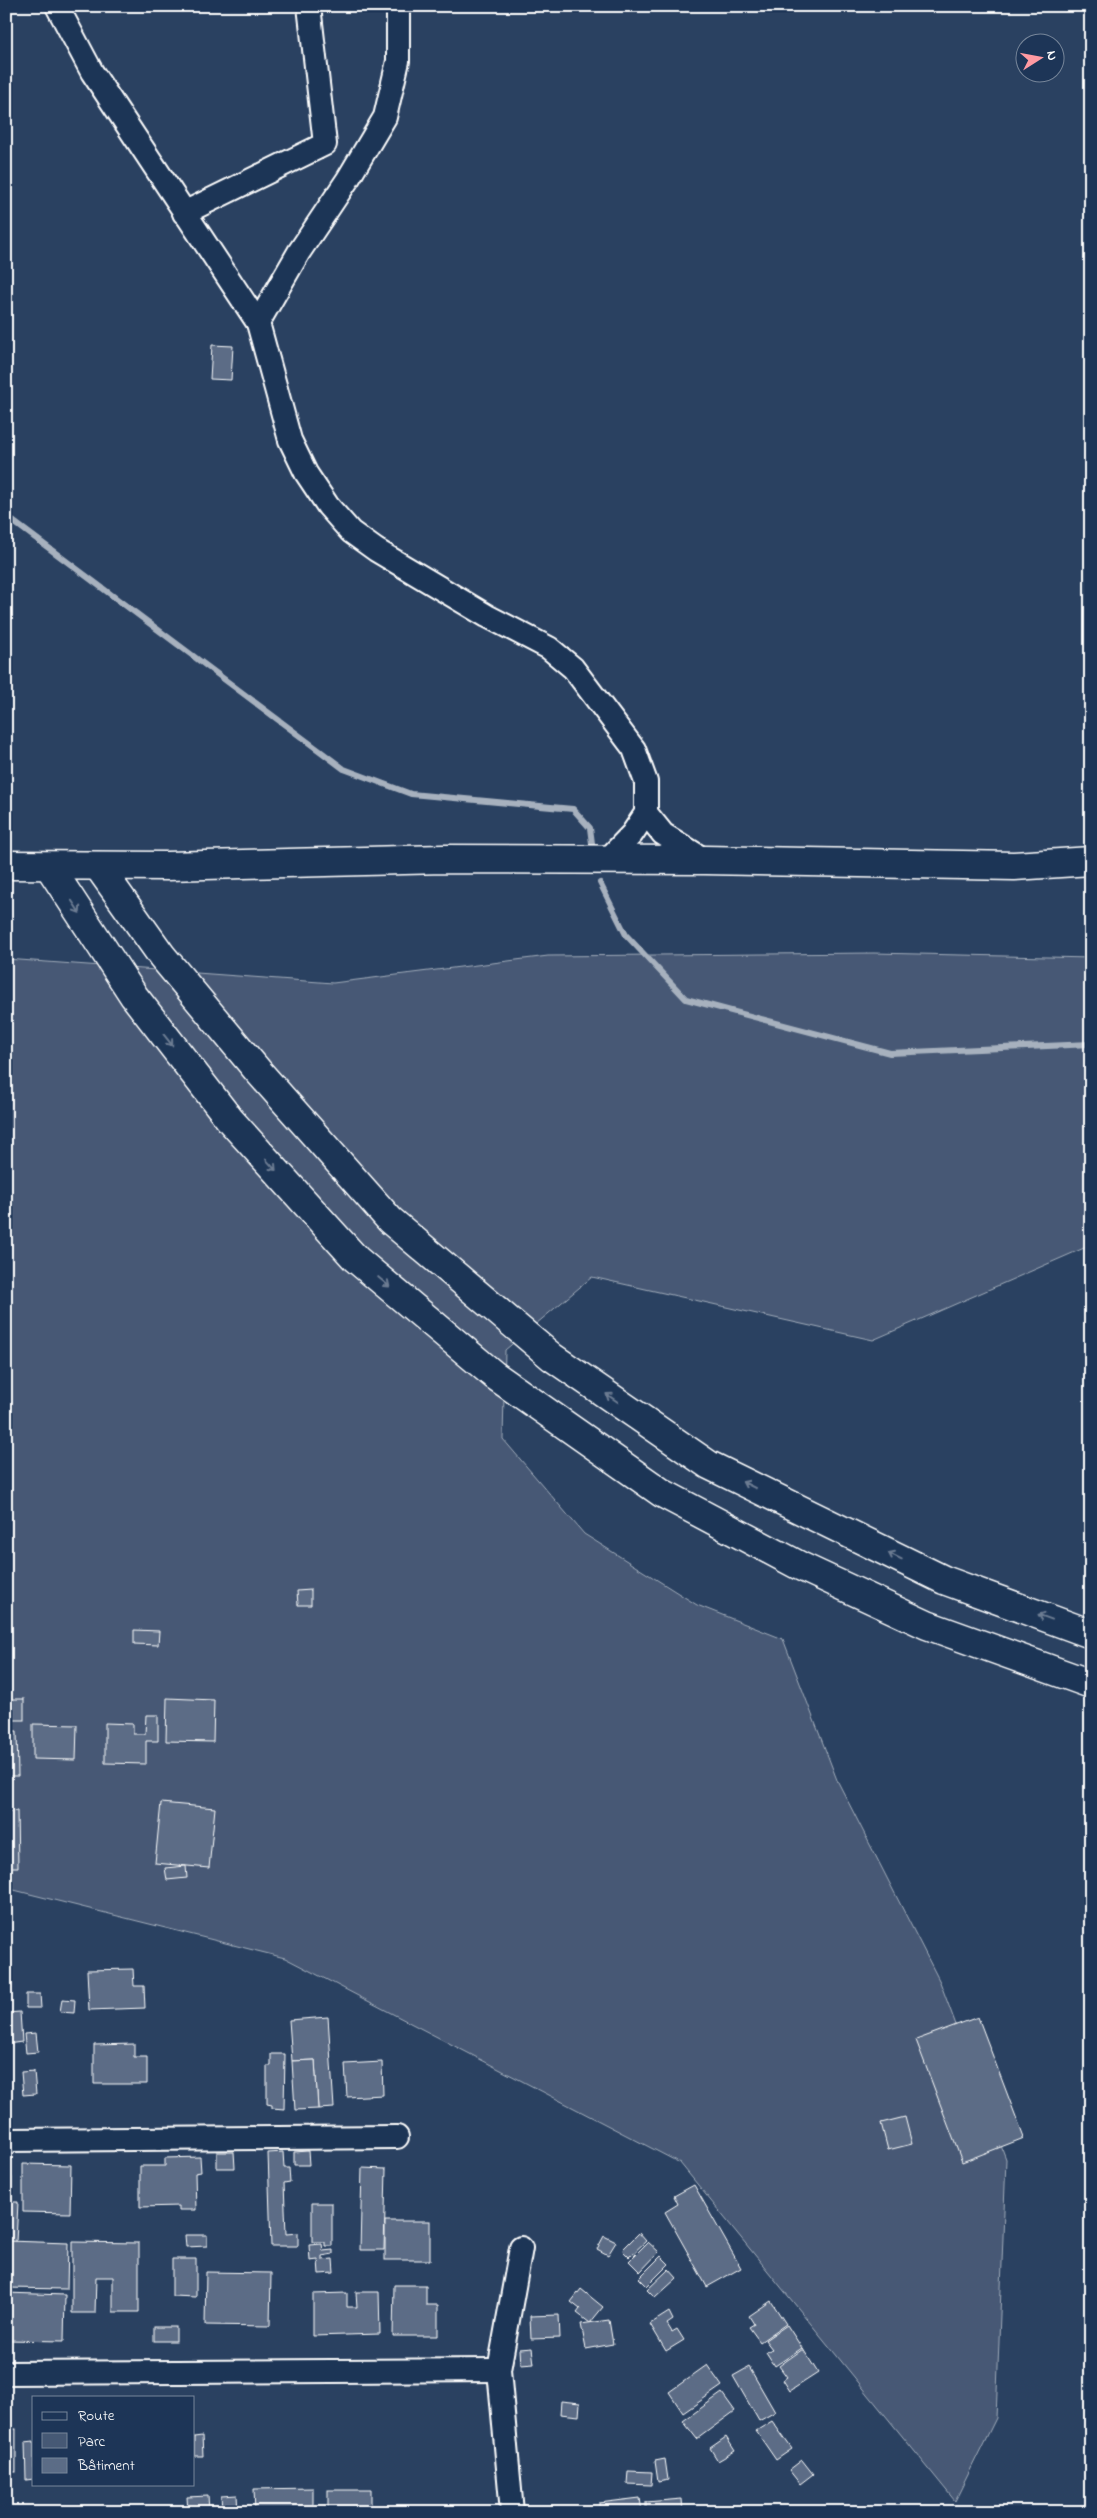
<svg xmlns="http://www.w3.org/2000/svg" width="1097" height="2518" font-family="'Indie Flower',sans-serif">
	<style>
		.green { fill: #465975; stroke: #a2acba }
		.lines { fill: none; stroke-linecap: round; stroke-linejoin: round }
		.stream { stroke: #a7b1be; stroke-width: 6 }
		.building { fill: #5b6c86; stroke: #fff }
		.minor-casing { stroke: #fff; stroke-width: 26 }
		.tertiary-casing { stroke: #fff; stroke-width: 31 }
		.trunk-casing { stroke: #fff; stroke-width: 31 }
		.minor { stroke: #1d3557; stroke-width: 22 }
		.tertiary { stroke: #1d3557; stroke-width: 28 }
		.trunk { stroke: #1d3557; stroke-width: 28 }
		.oneway { stroke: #6c7c92 }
	</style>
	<rect width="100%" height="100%" fill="#2a4161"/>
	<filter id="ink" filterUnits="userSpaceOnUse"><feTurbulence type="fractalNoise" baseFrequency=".02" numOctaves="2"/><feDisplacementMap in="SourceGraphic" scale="10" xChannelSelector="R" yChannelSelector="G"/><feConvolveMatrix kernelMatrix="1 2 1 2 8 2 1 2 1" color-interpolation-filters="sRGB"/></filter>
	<g filter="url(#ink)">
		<polygon class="green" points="874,953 1091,958 1091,1245 873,1340 592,1277 505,1350 503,1439 584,1534 697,1605 783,1639 837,1780 940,1982 1006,2159 996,2418 955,2501 680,2163 285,1958 6,1888 6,959 333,983 548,956"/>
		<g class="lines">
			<g class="stream">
				<polyline points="6,516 344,769 411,794 573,809 590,828 593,851"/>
				<polyline points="600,883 626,935 686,999 890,1053 1091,1044"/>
			</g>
		</g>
		<g class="building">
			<polygon points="212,345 233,346 231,380 210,379"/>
			<polygon points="311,1590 311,1605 298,1605 297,1591"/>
			<polygon points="134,1630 159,1631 158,1645 134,1644"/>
			<polygon points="167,1698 214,1700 213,1742 166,1741"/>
			<rect x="6" y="1699" width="18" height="21"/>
			<polygon points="146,1715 158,1715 158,1741 146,1741 146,1764 105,1763 105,1723 133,1724 133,1734 145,1734"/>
			<polygon points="33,1724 77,1725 76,1760 33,1759"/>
			<polygon points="6,1731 17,1731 18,1776 6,1776"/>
			<polygon points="161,1803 215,1808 209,1868 155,1863"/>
			<polygon points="17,1811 18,1867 6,1867 6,1812"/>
			<polygon points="186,1866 187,1878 167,1880 165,1868"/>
			<polygon points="6,1965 9,1965 10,1999 6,1999"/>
			<polygon points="133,1969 134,1986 144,1986 145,2008 89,2010 87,1970"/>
			<polygon points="26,1994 40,1994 41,2008 26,2008"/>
			<polygon points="62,1999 75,2000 74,2013 60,2012"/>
			<polygon points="20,2012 22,2042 7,2044 6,2013"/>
			<polygon points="328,2017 334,2108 318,2109 315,2060 292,2061 289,2020"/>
			<polygon points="978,2017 1024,2138 962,2162 916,2040"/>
			<polygon points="36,2033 38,2052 26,2053 24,2034"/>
			<polygon points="134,2044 134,2057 147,2057 147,2084 94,2084 94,2045"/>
			<polygon points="271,2054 285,2054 284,2109 272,2108 272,2105 267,2104 267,2066 271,2066"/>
			<polygon points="315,2060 318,2109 295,2110 292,2061"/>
			<polygon points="382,2062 383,2095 347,2097 345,2064"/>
			<polygon points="34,2071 36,2094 23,2095 21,2072"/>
			<polygon points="905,2117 912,2144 888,2150 881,2123"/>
			<polygon points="308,2151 309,2165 294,2165 294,2152"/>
			<polygon points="217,2152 234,2152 235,2168 217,2168"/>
			<polygon points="283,2152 284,2168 289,2168 290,2182 284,2183 286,2234 298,2233 298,2246 271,2246 268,2153"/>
			<polygon points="200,2157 201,2172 195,2173 196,2210 179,2210 179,2206 140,2207 140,2166 165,2166 165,2158"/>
			<polygon points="23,2164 71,2165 70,2213 23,2212"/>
			<polygon points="362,2168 386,2169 384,2250 360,2250"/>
			<polygon points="6,2177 12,2177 12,2202 18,2202 16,2242 8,2241 7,2247"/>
			<polygon points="694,2185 741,2268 707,2287 665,2212 678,2204 674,2196"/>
			<polygon points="312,2203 332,2203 332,2246 325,2246 325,2242 312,2242"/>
			<rect x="385" y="2221" width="45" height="39"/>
			<polygon points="639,2233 646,2241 629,2257 622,2250"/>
			<polygon points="185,2235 207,2235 207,2246 186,2247"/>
			<polygon points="604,2236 616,2242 608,2255 597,2249"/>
			<polygon points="8,2241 68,2243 67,2289 7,2288"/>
			<polygon points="72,2242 139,2243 139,2312 113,2312 113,2277 96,2277 95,2313 72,2313"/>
			<polygon points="648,2242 659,2252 640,2272 629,2261"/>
			<polygon points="322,2244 323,2251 333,2250 333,2254 322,2256 322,2260 333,2259 334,2273 319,2274 318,2260 310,2261 309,2245"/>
			<polygon points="661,2256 669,2264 647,2286 639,2278"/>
			<polygon points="172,2259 196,2259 196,2297 172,2296"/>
			<polygon points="669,2269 677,2278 655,2298 647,2290"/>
			<polygon points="206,2272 271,2273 270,2326 205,2325"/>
			<polygon points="394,2285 426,2285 426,2305 438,2305 438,2336 393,2336"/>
			<polygon points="581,2289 603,2307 590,2323 577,2313 580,2309 571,2302"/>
			<polygon points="356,2292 379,2292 380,2334 313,2336 313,2294 347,2293 347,2307 357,2307"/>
			<polygon points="6,2293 65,2295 64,2341 6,2340"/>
			<polygon points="771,2301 786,2324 760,2342 749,2327 754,2324 749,2316"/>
			<polygon points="669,2312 673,2320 667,2324 672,2332 677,2329 684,2340 666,2351 650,2324"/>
			<polygon points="559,2315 560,2338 531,2339 530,2316"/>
			<polygon points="609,2320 613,2344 586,2349 581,2324"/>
			<polygon points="787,2325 802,2348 775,2366 766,2352 772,2349 765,2340"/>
			<rect x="154" y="2327" width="22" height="14"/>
			<polygon points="532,2348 534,2364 521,2365 520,2349"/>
			<polygon points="803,2349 818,2373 790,2391 783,2380 787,2377 779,2366"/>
			<polygon points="707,2365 722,2386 683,2413 669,2392"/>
			<polygon points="749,2367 775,2412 759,2421 733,2376"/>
			<polygon points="722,2393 735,2411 697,2439 683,2421"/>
			<polygon points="561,2401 580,2403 579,2416 560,2414"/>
			<polygon points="772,2421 792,2449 776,2460 756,2431"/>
			<rect x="6" y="2429" width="10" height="43"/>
			<polygon points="202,2436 203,2456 194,2456 194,2437"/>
			<polygon points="726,2437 735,2451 718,2461 710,2448"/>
			<polygon points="34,2441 34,2479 26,2480 25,2442"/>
			<polygon points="665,2459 668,2480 658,2482 655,2461"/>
			<polygon points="802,2460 813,2474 800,2484 789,2470"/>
			<polygon points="628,2471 652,2472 651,2485 627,2484"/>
			<polygon points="313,2488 313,2512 255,2512 254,2489"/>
			<rect x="328" y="2490" width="43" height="22"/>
			<polygon points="237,2495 238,2512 188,2512 187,2497 208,2496 209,2510 222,2510 221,2496"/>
			<polygon points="640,2498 642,2512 599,2512 599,2503"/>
			<polygon points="682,2499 683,2512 646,2512 646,2502"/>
		</g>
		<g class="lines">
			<defs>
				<g id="minor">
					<polyline points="57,6 92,72 258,323 290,440 306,473 328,506 351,532 376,550 487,616 549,648 573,668 634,749 646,782 646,813 632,834 607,860"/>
					<polyline points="184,213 325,144 309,6"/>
					<polyline points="258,323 299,252 348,179 385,117 398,61 398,6"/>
					<polyline points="646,813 663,834 705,860"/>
					<polyline points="6,2140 397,2137"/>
					<polyline points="6,2373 499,2370"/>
					<polyline points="512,2512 499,2370 521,2248"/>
				</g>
				<polyline id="tertiary" points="6,865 167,866 443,859 705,860 1014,866 1091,861"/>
				<g id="trunk">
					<polyline points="49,866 134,996 231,1121 356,1259 494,1375 662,1493 800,1566 927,1625 1091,1684"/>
					<polyline points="98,866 162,956 258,1071 390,1220 552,1357 709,1465 944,1580 1091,1634"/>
				</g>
			</defs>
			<use href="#minor" class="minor-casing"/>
			<use href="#tertiary" class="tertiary-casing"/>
			<use href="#trunk" class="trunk-casing"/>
			<use href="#minor" class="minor"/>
			<use href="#tertiary" class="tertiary"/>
			<use href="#trunk" class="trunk"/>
		</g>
		<defs><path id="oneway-shaft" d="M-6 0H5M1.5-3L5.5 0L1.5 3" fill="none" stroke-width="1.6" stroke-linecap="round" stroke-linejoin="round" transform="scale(1.25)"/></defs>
		<g class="oneway">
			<use href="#oneway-shaft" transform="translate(76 907) rotate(57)"/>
			<use href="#oneway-shaft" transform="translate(168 1040) rotate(52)"/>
			<use href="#oneway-shaft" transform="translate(271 1165) rotate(48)"/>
			<use href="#oneway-shaft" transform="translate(384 1282) rotate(40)"/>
			<use href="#oneway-shaft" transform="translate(612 1398) rotate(-145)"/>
			<use href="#oneway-shaft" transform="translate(749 1485) rotate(-154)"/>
			<use href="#oneway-shaft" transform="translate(895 1556) rotate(-154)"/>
			<use href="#oneway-shaft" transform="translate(1045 1617) rotate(-160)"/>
		</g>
	</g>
	<rect width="1097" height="2518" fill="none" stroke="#1d3557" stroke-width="25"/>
	<rect x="12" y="12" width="1072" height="2493" fill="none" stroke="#fff" stroke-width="2" filter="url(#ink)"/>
	<rect x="32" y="2396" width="162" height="90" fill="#1d3557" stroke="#77869a"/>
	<rect x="42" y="2412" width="25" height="8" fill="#1d3557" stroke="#77869a"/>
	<text x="78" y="2420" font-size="15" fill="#ffffff">Route</text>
	<rect x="42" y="2433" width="25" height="15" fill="#465975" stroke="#77869a"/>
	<text x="78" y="2446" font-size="15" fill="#ffffff">Parc</text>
	<rect x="42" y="2458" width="25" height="15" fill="#5b6c86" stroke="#77869a"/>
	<text x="78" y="2470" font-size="15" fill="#ffffff">Bâtiment</text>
	<g transform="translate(1040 58) rotate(79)"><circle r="24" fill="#1d3557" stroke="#77869a"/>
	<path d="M0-4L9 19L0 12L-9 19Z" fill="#ff9aa2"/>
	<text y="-8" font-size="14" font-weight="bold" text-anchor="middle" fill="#ffffff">N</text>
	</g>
</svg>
